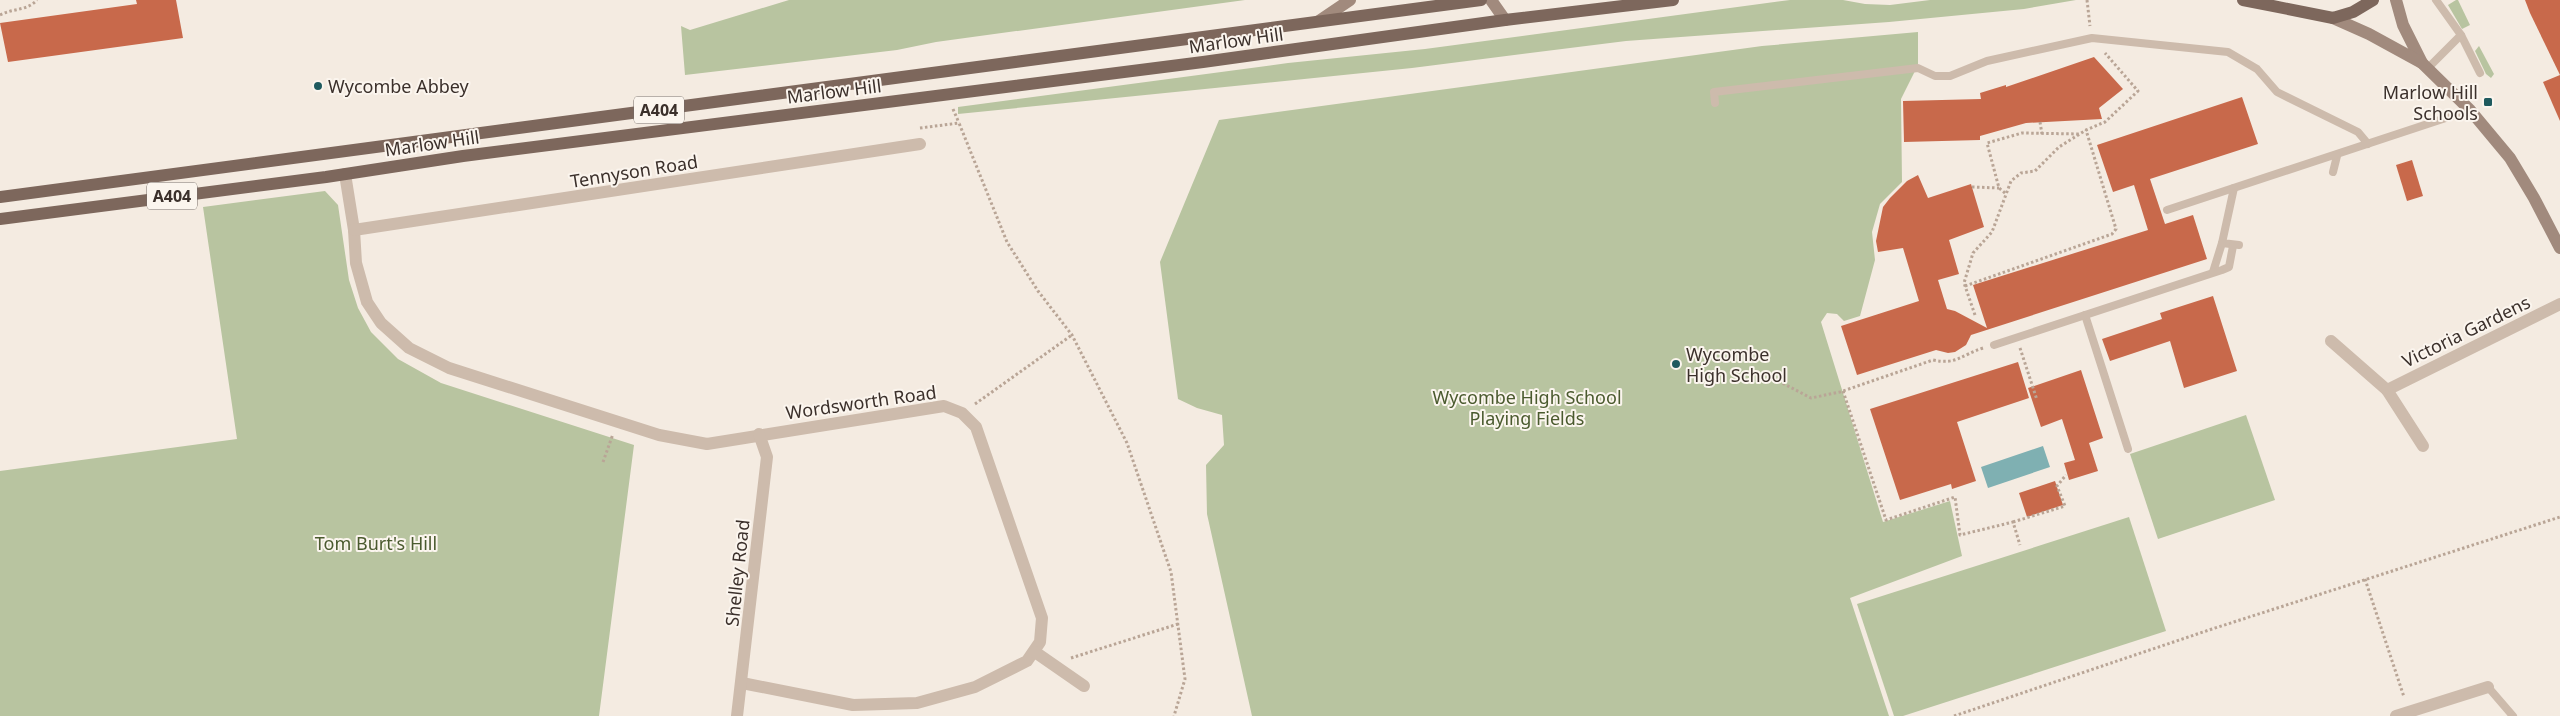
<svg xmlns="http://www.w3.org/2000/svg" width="2560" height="716" font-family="'Noto Sans',sans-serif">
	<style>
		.green { fill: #b8c4a0 }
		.water { fill: #7fb0b2 }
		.building { fill: #c8694b }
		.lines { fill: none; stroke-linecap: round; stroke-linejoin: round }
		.path { stroke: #b9a596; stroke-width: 3; stroke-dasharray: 2.5 2.5; stroke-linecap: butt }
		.lane { stroke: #cdbbac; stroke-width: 8 }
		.street { stroke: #cdbbac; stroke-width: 12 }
		.secondary { stroke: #a18a7d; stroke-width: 12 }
		.primary { stroke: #7d675c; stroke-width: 12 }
		.poi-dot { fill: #1f5a5e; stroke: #fbf5ee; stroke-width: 2 }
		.labels { text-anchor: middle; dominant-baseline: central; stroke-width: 4; stroke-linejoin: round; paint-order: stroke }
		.shield { fill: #fbf5ee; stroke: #756b66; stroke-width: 1 }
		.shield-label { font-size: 16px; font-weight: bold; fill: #3b302b }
		.street-label { font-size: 18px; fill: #3b302b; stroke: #fbf5ee }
		.poi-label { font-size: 18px; fill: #3b302b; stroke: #fbf5ee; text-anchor: start }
		.park-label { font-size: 18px; fill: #4a5a2e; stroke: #fbf5ee }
	</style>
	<rect width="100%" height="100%" fill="#f4ebe1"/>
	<g class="green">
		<polygon points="789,0 1245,0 936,42 897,50 685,75 681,26 690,30"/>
		<polygon points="1790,0 1843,0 1865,4 1890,5 1930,0 2076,0 2024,9 1889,22 1626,41 1412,68 958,114 958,107 1288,63 1425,49"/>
		<polygon points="2456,0 2458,0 2470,25 2462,29 2448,5"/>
		<polygon points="1918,32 1918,65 1901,99 1902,182 1880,204 1872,232 1875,260 1860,316 1844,321 1837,314 1827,313 1821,322 1883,522 1950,501 1962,556 1850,598 1889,716 1252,716 1207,514 1206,465 1224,445 1222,415 1197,408 1178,399 1160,262 1219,120 1762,46"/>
		<polygon points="2479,46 2494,74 2491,78 2486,74 2475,51"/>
		<polygon points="325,191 338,205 349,280 358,308 371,332 398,359 441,383 634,445 599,716 0,716 0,471 237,439 203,207"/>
		<polygon points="2246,415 2275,500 2158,539 2130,454"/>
		<polygon points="2129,517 2166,631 1903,716 1894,716 1857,604"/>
	</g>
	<polygon class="water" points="2043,446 2050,467 1988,488 1981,467"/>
	<g class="building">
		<polygon points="136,0 176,0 183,38 8,62 0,23 137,4"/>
		<polygon points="2525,0 2560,0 2560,75 2530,13"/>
		<polygon points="2094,57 2123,89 2099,108 2102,119 2026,123 1980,136 1980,140 1904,142 1903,101 1981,99 1980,93 2006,85 2006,87"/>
		<polygon points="2560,75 2560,121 2543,82"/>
		<polygon points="2242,97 2258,144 2150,179 2165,224 2193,215 2207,259 1971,335 1966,345 1955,352 1948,353 1936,350 1857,375 1841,326 1919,301 1903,248 1878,252 1876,241 1883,207 1890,198 1907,181 1918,175 1928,198 1971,184 1984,227 1949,240 1959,274 1938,280 1947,309 1955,311 1987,328 1973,285 2148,230 2134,185 2113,192 2097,145"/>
		<polygon points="2412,160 2423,196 2407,201 2396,165"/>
		<polygon points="2213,296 2237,371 2184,388 2170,341 2110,361 2102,339 2162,319 2160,313"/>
		<polygon points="2018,362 2029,398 1957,422 1976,481 1952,489 1951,484 1900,500 1870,409"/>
		<polygon points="2081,370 2103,438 2089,443 2098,471 2069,480 2064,463 2075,460 2062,419 2041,427 2028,388"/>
		<polygon points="2055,481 2063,505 2027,517 2019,493"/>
	</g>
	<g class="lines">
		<g class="path">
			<polyline points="2087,0 2090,26"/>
			<path d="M 0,15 C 13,8 27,11 37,0"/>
			<polyline points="953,109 959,123"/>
			<polyline points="2040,122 2042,134"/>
			<polyline points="920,128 959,123 1007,242 1038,291 1072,335 1127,443 1171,572 1185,679 1174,716"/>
			<polyline points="1972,187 1999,188"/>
			<polyline points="2005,193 1999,188 1987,143 2022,133 2079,134"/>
			<polyline points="1965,286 2112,234 2116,229 2086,130"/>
			<polyline points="1975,315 1964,283 1973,253 1992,232 2011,181 2021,173 2035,171 2059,147 2086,130 2105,122 2138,91 2105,53"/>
			<polyline points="2020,348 2037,400"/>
			<path d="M 1765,374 L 1811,398 L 1840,392 L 1933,360 C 1957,365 1961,355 1983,348"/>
			<polyline points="1843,391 1886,520 1955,497 1960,535 2013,522 2020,545"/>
			<polyline points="975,404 1072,335"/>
			<polyline points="603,462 613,434"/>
			<polyline points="2013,522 2065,506 2057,486 2066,475"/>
			<polyline points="2365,579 2404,697"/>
			<polyline points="1071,658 1178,624"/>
			<polyline points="1954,716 2212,629 2560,517"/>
		</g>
		<g class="lane">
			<polyline points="2436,0 2461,35 2480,73"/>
			<polyline points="2428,68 2461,35"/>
			<polyline points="1715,103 1714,92 1918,68 1935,76 1950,76 1987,61 2092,38 2228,52 2257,69 2277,92 2358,132 2368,144"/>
			<polyline points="2333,172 2337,156"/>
			<polyline points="2234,188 2222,243 2239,245"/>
			<polyline points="2167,210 2470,110"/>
			<polyline points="2213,272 2222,243"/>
			<polyline points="2085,315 2128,449"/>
			<polyline points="1994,345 2222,270 2229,267 2233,246"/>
			<polyline points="2488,687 2513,716"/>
		</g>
		<g class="street">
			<polyline points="345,174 354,230 356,263 367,302 381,323 409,348 449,368 659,435 707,444 944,406 962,413 976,427 1042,618 1040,642 1027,661 975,687 917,703 853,705 742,683"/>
			<polyline points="354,230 920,144"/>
			<polyline points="2331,341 2387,390 2560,304"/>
			<polyline points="2387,390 2423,446"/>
			<polyline points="1035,652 1084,686"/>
			<polyline points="737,716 767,457 759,434"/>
			<polyline points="2396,716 2488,687"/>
		</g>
		<g class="secondary">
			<polyline points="1491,0 1505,20"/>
			<polyline points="2396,0 2403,25 2422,63"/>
			<polyline points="2333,18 2369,34 2422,63 2470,110 2510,158 2534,198 2560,248"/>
			<polyline points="1319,21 1350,0"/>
		</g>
		<g class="primary">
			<polyline points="2243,0 2333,18 2353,12 2373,0"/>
			<polyline points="0,197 1481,0"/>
			<polyline points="0,219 326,177 463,156 1203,62 1505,20 1673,0"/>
		</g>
	</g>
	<g class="poi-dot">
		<circle cx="318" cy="86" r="5"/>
		<rect x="2483" y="97" width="10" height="10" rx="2.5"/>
		<circle cx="1676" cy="364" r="5"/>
	</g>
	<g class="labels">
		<g class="shield">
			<rect x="634" y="96.5" width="50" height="27" rx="4"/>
			<rect x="147" y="182.5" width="50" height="27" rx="4"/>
		</g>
		<g class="shield-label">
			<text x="659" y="110">A404</text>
			<text x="172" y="196">A404</text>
		</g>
		<g class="street-label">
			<text transform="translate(1236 40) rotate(-8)">Marlow Hill</text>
			<text transform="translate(834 91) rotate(-7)">Marlow Hill</text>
			<text transform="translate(432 143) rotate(-8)">Marlow Hill</text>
			<text transform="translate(634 171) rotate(-9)">Tennyson Road</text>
			<text transform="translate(2466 331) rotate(-26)">Victoria Gardens</text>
			<text transform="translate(861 402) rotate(-8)">Wordsworth Road</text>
			<text transform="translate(737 573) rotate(-84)">Shelley Road</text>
		</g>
		<g class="poi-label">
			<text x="328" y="86">Wycombe Abbey</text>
			<text x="2478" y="92" text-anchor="end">Marlow Hill<tspan x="2478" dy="21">Schools</tspan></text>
			<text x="1686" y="354">Wycombe<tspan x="1686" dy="21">High School</tspan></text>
		</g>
		<g class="park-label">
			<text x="1527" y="397">Wycombe High School<tspan x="1527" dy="21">Playing Fields</tspan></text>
			<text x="376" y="543">Tom Burt's Hill</text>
		</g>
	</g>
</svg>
